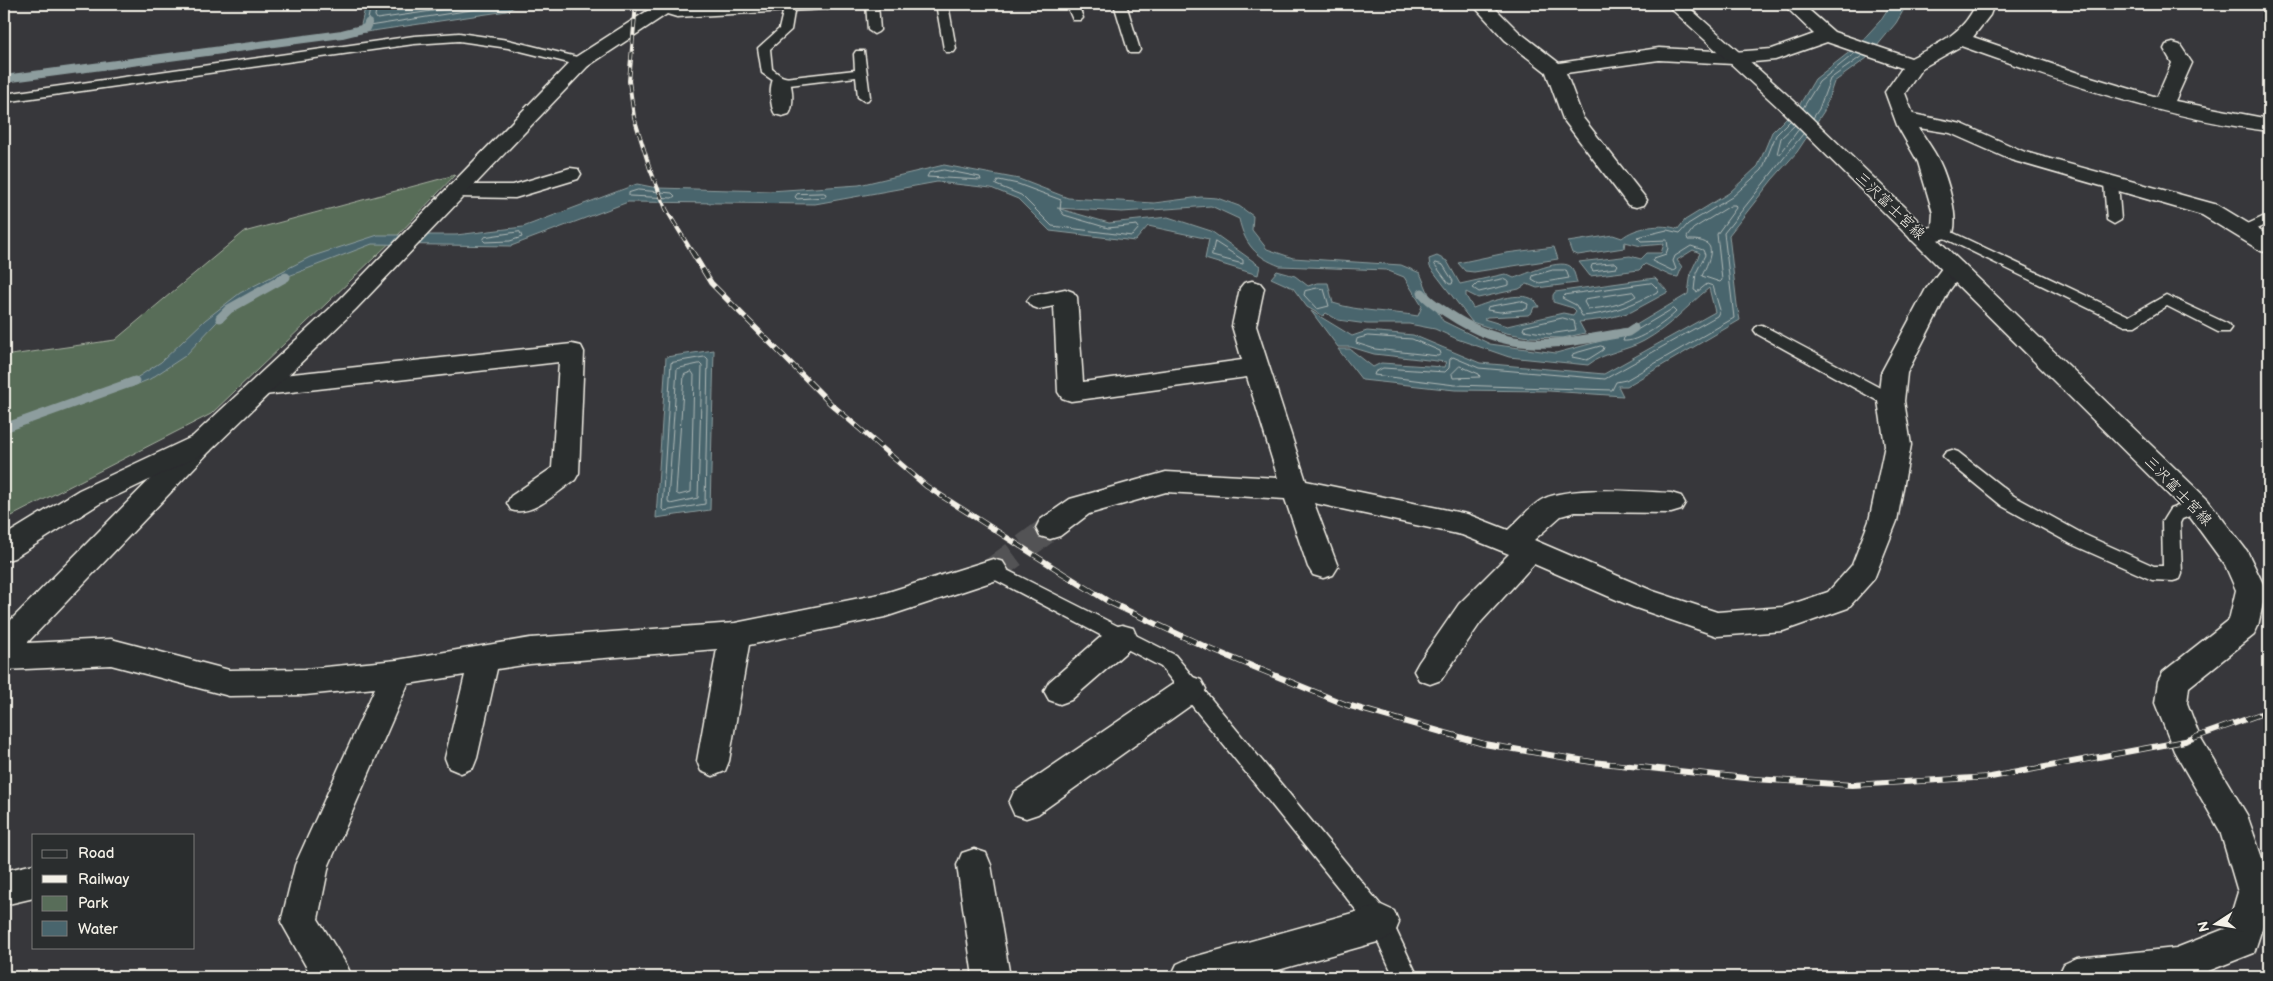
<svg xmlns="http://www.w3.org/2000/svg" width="2273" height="981" font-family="'Balsamiq Sans','Klee One',sans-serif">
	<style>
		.green { fill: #586d59; stroke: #a6afa0 }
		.water { fill: #49656d; stroke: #8d9d9e }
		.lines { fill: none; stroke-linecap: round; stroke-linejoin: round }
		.shore { stroke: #b0b9b7; stroke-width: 1 }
		.stream-far1 { stroke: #8d9d9e; stroke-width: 8 }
		.stream { stroke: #8d9d9e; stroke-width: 9 }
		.minor-tunnel { stroke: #535355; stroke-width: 26; stroke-dasharray: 26 13; stroke-linecap: butt }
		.service-casing { stroke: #f4f1e8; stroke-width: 3 }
		.minor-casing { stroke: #f4f1e8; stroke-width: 3 }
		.tertiary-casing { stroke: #f4f1e8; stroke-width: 3 }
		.secondary-casing { stroke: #f4f1e8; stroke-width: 3 }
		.service { fill: #2a2d2e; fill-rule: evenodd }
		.minor { fill: #2a2d2e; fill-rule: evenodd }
		.tertiary { fill: #2a2d2e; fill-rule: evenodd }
		.secondary { fill: #2a2d2e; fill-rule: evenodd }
		.rail-far2-casing { stroke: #f4f1e8; stroke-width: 4 }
		.rail-far1-casing { stroke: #f4f1e8; stroke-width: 5.5 }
		.rail-casing { stroke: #f4f1e8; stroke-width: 6 }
		.rail-far2 { stroke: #2a2d2e; stroke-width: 2.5; stroke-dasharray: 8; stroke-linecap: butt }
		.rail-far1 { stroke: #2a2d2e; stroke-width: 4; stroke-dasharray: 11; stroke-linecap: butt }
		.rail { stroke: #2a2d2e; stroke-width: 4.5; stroke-dasharray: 14; stroke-linecap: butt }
		.labels { text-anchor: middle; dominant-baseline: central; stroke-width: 4; stroke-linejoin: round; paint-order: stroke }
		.street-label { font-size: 15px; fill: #f4f1e8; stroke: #2a2d2e }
	</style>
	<rect width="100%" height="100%" fill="#37373b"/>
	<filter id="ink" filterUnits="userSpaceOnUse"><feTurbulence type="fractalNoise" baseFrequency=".02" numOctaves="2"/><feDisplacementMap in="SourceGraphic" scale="10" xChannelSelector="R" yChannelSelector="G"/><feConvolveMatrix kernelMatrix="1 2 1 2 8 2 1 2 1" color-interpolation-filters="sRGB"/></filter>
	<g filter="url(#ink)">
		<polygon class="green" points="455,175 398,235 211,414 4,520 4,356 115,340 244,232"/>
		<g class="water">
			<polygon points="366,4 519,4 507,11 359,33"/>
			<path d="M 1891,4 L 1907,4 L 1896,23 L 1867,58 L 1834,82 L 1824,111 L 1797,152 L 1772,180 L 1729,235 L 1737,305 L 1740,320 L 1627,386 L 1618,386 L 1623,396 L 1549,391 L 1455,390 L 1362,380 L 1338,349 L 1350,349 L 1373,367 L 1381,363 L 1444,367 L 1446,362 L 1374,354 L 1351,347 L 1338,347 L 1311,311 L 1352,336 L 1367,331 L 1413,335 L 1480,363 L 1604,374 L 1715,312 L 1709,288 C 1686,307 1671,326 1644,341 C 1626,351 1604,352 1588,365 L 1509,357 L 1457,339 L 1435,329 L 1409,324 L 1367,324 L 1338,320 L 1326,313 L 1323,316 L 1307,307 L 1293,288 L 1271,278 L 1277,271 L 1295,276 L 1308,286 L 1317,283 L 1328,283 L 1333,303 C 1360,312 1390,311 1418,316 L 1422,306 L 1404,277 L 1386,270 L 1280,266 C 1256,257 1245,245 1239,219 L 1211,206 L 1122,212 L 1057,208 L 1109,223 L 1168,217 L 1211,231 L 1260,266 L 1258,275 L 1205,259 L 1209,239 L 1148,226 L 1135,241 L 1050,231 L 1018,199 L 991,188 L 937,182 L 815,204 L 628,202 L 511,246 L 372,244 L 286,277 L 229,309 L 185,356 L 150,379 L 131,387 L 124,386 L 161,362 L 205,320 L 240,293 L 310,257 L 378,235 L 456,235 L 523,227 L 637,184 L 657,188 L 770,191 L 859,185 L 944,165 L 1019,179 L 1068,198 L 1154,203 L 1201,197 L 1217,198 L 1239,206 L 1253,216 L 1252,230 L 1267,249 L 1293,258 L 1401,265 L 1420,273 L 1433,304 L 1443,321 L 1490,344 L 1556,353 L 1616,337 L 1688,294 L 1691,272 L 1700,253 L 1693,250 L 1677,260 L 1682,267 L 1678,277 L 1671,276 L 1645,264 L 1639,270 L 1590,276 L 1579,262 L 1630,256 L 1641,259 L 1647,253 L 1661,253 L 1664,244 L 1641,246 L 1625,242 L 1624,248 L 1578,255 L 1572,253 L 1568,242 L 1613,235 L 1622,238 C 1635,227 1662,223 1678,229 L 1685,220 L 1729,193 L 1758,166 L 1772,132 L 1800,104 L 1815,79 L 1856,47 L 1880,21 Z"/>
			<polygon points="1554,247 1558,259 1474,272 1465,271 1458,263 1506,253"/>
			<path d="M 1437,256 L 1447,261 L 1460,284 L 1505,274 L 1514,278 C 1525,275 1563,256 1572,268 C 1574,271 1576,279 1577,283 L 1537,288 L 1527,284 L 1519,289 L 1478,298 L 1466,292 L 1466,296 L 1473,308 C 1487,303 1532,285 1539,307 L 1534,307 L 1532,312 L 1528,315 L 1487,317 L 1484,319 L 1507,326 L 1563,313 L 1573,315 L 1576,311 L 1573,308 L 1553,302 L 1553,295 L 1555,292 L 1655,278 L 1668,292 L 1631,312 L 1605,319 L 1579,322 L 1585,333 L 1563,338 L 1529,337 L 1506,333 L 1472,322 L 1430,267 L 1429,259 Z"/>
			<polygon points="714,350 710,510 656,518 666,357"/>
		</g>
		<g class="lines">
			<g class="shore">
				<polyline points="371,4 367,24 369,26 510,4"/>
				<polyline points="377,4 375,16 377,19 480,4"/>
				<polyline points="1803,108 1819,82 1855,53"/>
				<polyline points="1813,118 1819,109 1830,79 1862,56"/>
				<polyline points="1790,121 1776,135 1762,170 1732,197 1688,224 1680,233 1667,230 1637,237 1641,241 1667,240 1668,248 1666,254 1654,258 1652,261 1673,271 1676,269 1673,261 1675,256 1691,246 1703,250 1705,255 1696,273 1694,290 1697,292 1707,284 1713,286 1720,310 1717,316 1605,379 1479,368 1453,357 1450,359 1449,368 1445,372 1383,368 1375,372 1374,375 1455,385 1612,390 1616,382 1626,380 1734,318 1724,233 1803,134"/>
				<polyline points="1795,125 1781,138 1777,154 1780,154 1799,129"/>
				<polygon points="944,170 980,177 981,180 927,177 929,173"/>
				<polygon points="999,180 1018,184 1061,200 1060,210 1064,215 1108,228 1137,225 1139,228 1132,236 1052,226 1021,195 996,185"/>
				<polygon points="638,190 672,193 675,196 672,198 629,196 629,193"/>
				<polygon points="824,193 826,194 825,197 797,199 795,197 797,194"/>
				<path d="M 1732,205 L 1735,205 L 1736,208 L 1717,234 L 1722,280 L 1720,282 L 1702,276 C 1710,257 1721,239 1688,240 L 1687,237 L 1693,229 Z"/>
				<polygon points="520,232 522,237 510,241 485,242 483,240 485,237"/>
				<polygon points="1215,242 1243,260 1243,264 1212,256"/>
				<polygon points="1436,263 1443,265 1453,281 1452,284 1449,284 1435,265"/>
				<polygon points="1616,263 1618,265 1616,268 1593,271 1591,268 1592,265"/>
				<polygon points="1553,270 1566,270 1569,278 1539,283 1532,279 1533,276"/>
				<polygon points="1503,279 1509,282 1509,285 1479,292 1473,288 1477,284"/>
				<path d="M 1652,283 L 1658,289 L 1657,292 C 1633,305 1610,314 1582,316 L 1576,305 L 1562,298 L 1565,295 Z"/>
				<polygon points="1318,288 1324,289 1329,306 1317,309 1304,295 1305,291"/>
				<path d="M 1633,292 L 1636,296 C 1621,305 1605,308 1588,309 L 1584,302 L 1586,299 Z"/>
				<polygon points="1521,301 1528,304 1527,309 1500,312 1487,310 1488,307"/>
				<path d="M 1673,309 L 1676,312 C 1666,322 1637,343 1623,341 L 1624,338 Z"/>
				<polygon points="1563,318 1574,321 1576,330 1549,334 1523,330 1524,327"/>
				<polygon points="1368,336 1412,339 1440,351 1441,354 1438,356 1375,349 1356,343 1357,339"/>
				<polygon points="1601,346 1604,347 1603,350 1587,360 1572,357 1573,354"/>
				<polygon points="706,357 708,359 705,504 664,511 662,509 671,363"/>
				<polygon points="700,364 702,366 698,498 670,504 668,501 677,369"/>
				<polygon points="1460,366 1479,374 1480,377 1453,378 1452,374"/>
				<polygon points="692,372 694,375 691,492 679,495 676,493 684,375"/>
			</g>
			<polyline class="stream-far1" points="4,79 342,34 366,28 368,23"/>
			<g class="stream">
				<path d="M 1422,293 C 1429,302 1440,308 1449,314 C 1511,356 1560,344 1628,332 L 1634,328"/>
				<polyline points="220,318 229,309 286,277"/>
				<polyline points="4,428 135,381"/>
			</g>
			<polyline class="minor-tunnel" points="993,570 1050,528"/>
			<defs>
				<g id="service">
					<polygon points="785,4 793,4 795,6 791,30 770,49 772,69 784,78 855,70 854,54 856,51 864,51 870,97 868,100 864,101 858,97 856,77 781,86 762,73 758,48 779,29"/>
					<polygon points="866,4 878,4 880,30 878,32 874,34 868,30"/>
					<polygon points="936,4 948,4 956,49 954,52 946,52 944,49"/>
					<polygon points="1066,4 1078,4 1083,18 1081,20 1073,20"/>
					<polygon points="1114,4 1126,4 1140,50 1138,53 1130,53 1128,50"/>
					<polygon points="459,33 508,40 585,59 587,62 581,66 508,48 459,41 414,44 4,102 4,94 414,36"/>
					<polygon points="2111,179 2118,183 2121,220 2114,224 2107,220 2104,183"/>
					<polygon points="2269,214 2269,223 2244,235 2237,231 2239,228"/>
					<polygon points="1943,228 2129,316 2166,295 2228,324 2231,328 2228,332 2218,332 2167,306 2135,326 2125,326 1938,235 1936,232"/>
					<polygon points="1762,325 1897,397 1899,401 1897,405 1891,407 1885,405 1757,334 1754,330 1757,326"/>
					<polygon points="1952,450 1958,452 2014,496 2083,534 2154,566 2163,566 2162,522 2165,517 2170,509 2197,499 2203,501 2206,506 2203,511 2182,519 2180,523 2182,574 2180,579 2173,581 2152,580 2071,544 2002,506 1946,460 1943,456 1946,452"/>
					<polygon points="993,563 1175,655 1389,915 1418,977 1394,977 1373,931 1161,667 986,575 984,570 986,565"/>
				</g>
				<g id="minor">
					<polygon points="658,4 679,4 680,6 730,4 836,4 833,8 827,9 677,17 667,14 588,66 581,68 574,66 571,62 574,58"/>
					<path d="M 1472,4 L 1491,4 L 1519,32 L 1559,63 L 1659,48 L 1733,52 L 1772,49 L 1814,34 L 1783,4 L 1802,4 L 1834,32 L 1911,58 C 1938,44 1964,33 1976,4 L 1994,4 L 1990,15 L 1973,37 L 2081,74 L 2157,97 L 2172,63 L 2164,49 L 2166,45 L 2173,43 L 2180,45 L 2192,63 L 2175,101 L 2269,119 L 2269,131 C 2163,118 2062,82 1961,46 L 1922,68 L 1905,93 L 1913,114 L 1962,124 L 2025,152 L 2218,205 L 2269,236 L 2269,253 L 2261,251 L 2202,215 L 2011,160 L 1950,133 L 1919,128 C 1925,139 1934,150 1939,161 C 1947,177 1961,222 1951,237 C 1938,240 1924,243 1911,240 L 1908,235 L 1911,230 L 1932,227 L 1933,213 L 1918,162 L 1897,125 L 1885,92 L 1902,68 L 1827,42 L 1775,60 L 1733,64 L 1659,60 L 1566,73 L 1583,118 L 1647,200 L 1644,205 L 1636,207 L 1628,205 L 1563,119 L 1546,72 L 1505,40 Z"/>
					<path d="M 781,76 L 788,78 C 793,85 794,107 789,114 L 782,116 L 775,114 C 770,107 769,85 774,78 Z"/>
					<polygon points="570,168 578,169 581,174 578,179 515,198 457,197 449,196 446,191 449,186 457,185 513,185"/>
					<path d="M 1954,261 L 1962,263 L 1966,268 L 1949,291 L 1907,373 L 1904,401 L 1911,445 L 1897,521 L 1874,579 L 1848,608 L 1783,631 L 1717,636 L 1633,607 L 1534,564 L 1481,622 L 1441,680 L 1430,684 L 1419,680 L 1414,671 L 1419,662 L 1459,604 L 1509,554 L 1462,535 L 1314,503 L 1338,567 L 1333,575 L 1323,578 L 1313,575 L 1308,567 L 1285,499 L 1166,492 L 1089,514 L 1060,536 L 1050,539 L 1040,536 L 1036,528 L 1040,520 L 1070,499 L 1166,472 L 1278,478 L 1247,377 L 1071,401 L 1062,398 L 1058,392 L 1054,306 L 1039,309 L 1031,306 L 1027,301 L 1031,296 L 1065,289 L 1073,292 L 1077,297 L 1083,382 L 1242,360 L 1232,326 L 1240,288 L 1244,283 L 1252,281 L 1260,283 L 1264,288 L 1256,326 L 1306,481 L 1467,514 L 1508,530 C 1519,520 1531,505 1543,499 C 1573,485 1637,492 1671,493 L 1681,496 L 1685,503 L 1681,510 L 1671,513 L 1575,512 L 1561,516 L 1534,540 L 1653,591 L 1717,612 L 1783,607 L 1828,592 L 1852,565 L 1869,521 L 1885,445 L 1878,401 L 1881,373 L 1926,289 L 1946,263 Z"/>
					<path d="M 572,344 L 581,346 L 584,352 L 579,473 L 575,480 C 557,492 533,517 511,510 L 507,503 L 511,496 L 552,468 L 559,362 L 264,395 L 255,392 L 251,386 L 255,380 L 264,377 Z"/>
					<polygon points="201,434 210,437 214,444 210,451 27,643 111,639 229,670 305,669 397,660 530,638 735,623 885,593 993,559 1003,562 1008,570 1003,578 885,617 749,645 729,761 725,771 713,776 701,771 697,761 717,649 530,664 497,669 477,758 473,768 461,773 449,768 445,758 465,675 408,684 329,865 318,919 346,964 352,977 312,977 281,922 295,865 375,688 305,695 229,696 111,665 4,670 4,627 192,437"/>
					<polygon points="1122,625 1133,628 1137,637 1133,646 1071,700 1060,704 1049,700 1044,691 1049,682 1111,628"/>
					<polygon points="1190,676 1201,680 1206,689 1201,698 1038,814 1026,818 1014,814 1009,803 1014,792 1179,680"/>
					<polygon points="974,849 986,853 991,865 1010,977 973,977 957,865 962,853"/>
					<polygon points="34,864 34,898 4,905 4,871"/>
					<polygon points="1381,905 1394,911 1399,923 1394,935 1381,941 1253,977 1171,977 1177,964 1190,958"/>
				</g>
				<polygon id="tertiary" points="581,56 588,58 591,62 588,66 356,309 210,451 99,504 14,558 4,561 4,536 79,490 192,437 340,299 574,58"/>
				<polygon id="secondary" points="1666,4 1685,4 1793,100 2207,499 2247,551 2266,590 2258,626 2254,635 2189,687 2187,703 2199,735 2247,815 2269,878 2269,907 2254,953 2193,977 2058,977 2064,964 2077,958 2176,948 2227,928 2238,892 2220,831 2174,751 2155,703 2158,681 2163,672 2229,620 2236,590 2225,565 2187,513 1779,108"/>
			</defs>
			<use href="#service" class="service-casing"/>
			<use href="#minor" class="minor-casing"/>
			<use href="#tertiary" class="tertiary-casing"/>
			<use href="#secondary" class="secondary-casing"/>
			<use href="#service" class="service"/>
			<use href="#minor" class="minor"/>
			<use href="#tertiary" class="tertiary"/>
			<use href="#secondary" class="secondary"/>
			<defs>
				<polyline id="rail-far2" points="636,4 629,81 634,117 650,169 666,209 692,252"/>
				<polyline id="rail-far1" points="691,250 711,283 831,404 926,486 1061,572"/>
				<polyline id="rail" points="1059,571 1111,603 1210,649 1347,705 1484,744 1592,762 1755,779 1852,785 1991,777 2185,741 2269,711"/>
			</defs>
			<use href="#rail-far2" class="rail-far2-casing"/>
			<use href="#rail-far1" class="rail-far1-casing"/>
			<use href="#rail" class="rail-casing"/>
			<use href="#rail-far2" class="rail-far2"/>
			<use href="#rail-far1" class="rail-far1"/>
			<use href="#rail" class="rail"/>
		</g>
	</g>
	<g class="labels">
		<g class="street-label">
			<text transform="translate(1890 206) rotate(44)">三沢富士宮線</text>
			<text transform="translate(2178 491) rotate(46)">三沢富士宮線</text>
		</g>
	</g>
	<rect width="2273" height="981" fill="none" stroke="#2a2d2e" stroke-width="20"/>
	<rect x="10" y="10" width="2253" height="961" fill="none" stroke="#f4f1e8" stroke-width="2" filter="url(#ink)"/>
	<rect x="32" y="834" width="162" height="115" fill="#2a2d2e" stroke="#7b7b78"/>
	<rect x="42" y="850" width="25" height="8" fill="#2a2d2e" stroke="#7b7b78"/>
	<text x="78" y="858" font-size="15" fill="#f4f1e8">Road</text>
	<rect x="42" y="875" width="25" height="8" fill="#f4f1e8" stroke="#7b7b78"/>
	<text x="78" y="884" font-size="15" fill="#f4f1e8">Railway</text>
	<rect x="42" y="896" width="25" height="15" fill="#586d59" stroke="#7b7b78"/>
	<text x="78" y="908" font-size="15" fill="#f4f1e8">Park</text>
	<rect x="42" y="921" width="25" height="15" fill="#49656d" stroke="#7b7b78"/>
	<text x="78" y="934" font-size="15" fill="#f4f1e8">Water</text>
	<g transform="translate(2216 924) rotate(258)" stroke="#2a2d2e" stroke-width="4" paint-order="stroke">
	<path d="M0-4L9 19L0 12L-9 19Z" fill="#f4f1e8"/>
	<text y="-8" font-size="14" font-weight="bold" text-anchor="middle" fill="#f4f1e8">N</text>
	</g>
</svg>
